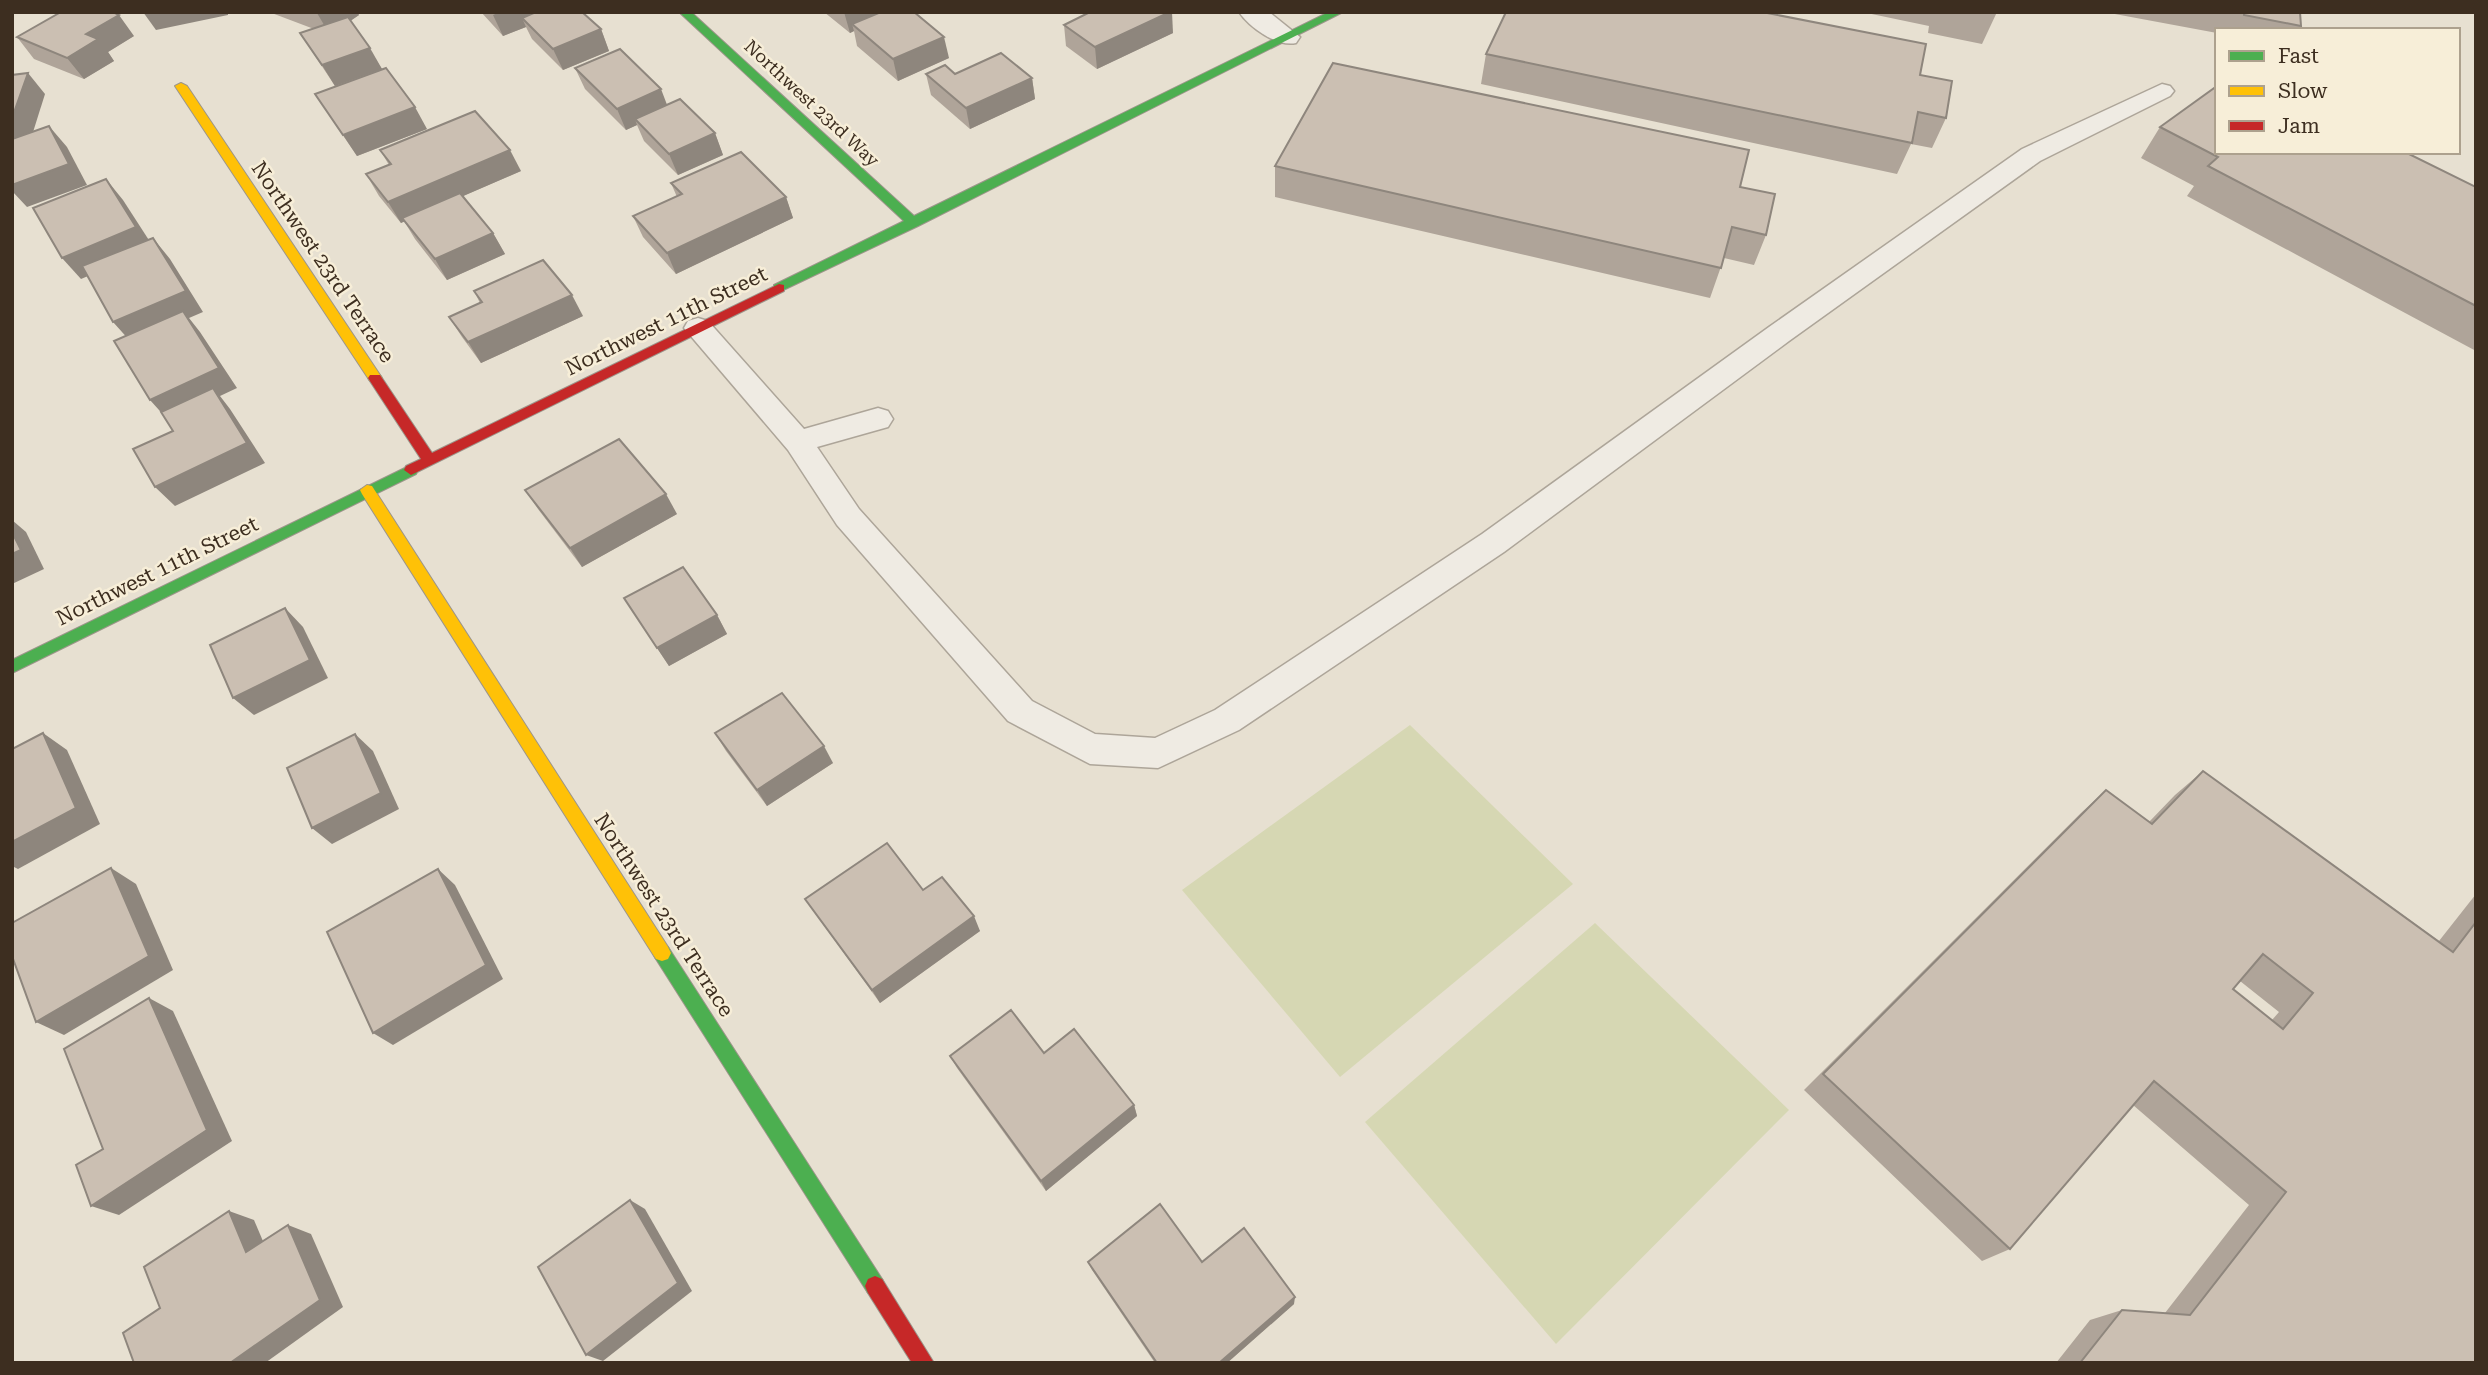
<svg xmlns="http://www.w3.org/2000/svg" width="2488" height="1375" font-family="'Roboto Serif',serif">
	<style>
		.green { fill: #d6d7b3 }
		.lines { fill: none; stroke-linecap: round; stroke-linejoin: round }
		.lane-casing { stroke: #ada599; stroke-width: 3 }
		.street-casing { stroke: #ada599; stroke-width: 3 }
		.fast-casing { stroke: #9c958a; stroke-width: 2 }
		.slow-casing { stroke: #9c958a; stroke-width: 2 }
		.jam-casing { stroke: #9c958a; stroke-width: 2 }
		.lane { fill: #efebe3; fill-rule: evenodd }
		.street { fill: #efebe3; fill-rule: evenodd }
		.fast { fill: #4caf50; fill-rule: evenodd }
		.slow { fill: #ffc107; fill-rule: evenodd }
		.jam { fill: #c62828; fill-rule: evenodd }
		.wall { fill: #afa499; fill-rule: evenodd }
		.shaded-wall { fill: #8e867d }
		.building { fill: #cbbfb2; stroke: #8e867d; stroke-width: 2; fill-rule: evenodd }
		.labels { text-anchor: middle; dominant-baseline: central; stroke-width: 5; stroke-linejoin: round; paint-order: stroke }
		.far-street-label { font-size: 18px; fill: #3d2e20; stroke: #f7eed8 }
		.street-label { font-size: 21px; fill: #3d2e20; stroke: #f7eed8 }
	</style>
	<rect width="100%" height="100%" fill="#e7e0d1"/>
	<g class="green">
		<polygon points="1410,725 1573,884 1340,1077 1182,890"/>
		<polygon points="1595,923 1789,1110 1556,1344 1365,1122"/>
	</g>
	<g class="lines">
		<defs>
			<polygon id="lane" points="2162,84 2170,86 2174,91 2170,96 2040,161 1789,341 1504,552 1239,730 1158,768 1090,764 1008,721 837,525 788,450 684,328 688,321 698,318 708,321 804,429 878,408 888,411 893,419 888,427 817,447 859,509 1032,701 1095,734 1155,738 1215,710 1482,534 1769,327 2022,149"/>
			<path id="street" d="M 1239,12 L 1269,12 L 1300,37 L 1296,43 C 1277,47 1250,28 1239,12 Z"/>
			<g id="fast">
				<polygon points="679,12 691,12 914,216 1329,12 1343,12 918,226 779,292 774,291 774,285 904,221"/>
				<polygon points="411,465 418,470 416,474 12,673 12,660"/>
				<polygon points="662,945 668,947 882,1279 885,1286 882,1293 875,1296 868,1293 656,959 653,953 656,947"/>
			</g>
			<g id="slow">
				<polygon points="181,83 187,86 380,375 382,378 380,381 370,381 175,86"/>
				<polygon points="367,485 372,486 668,947 671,953 668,959 662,961 656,959 362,494 360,490"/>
			</g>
			<g id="jam">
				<polygon points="779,284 784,285 784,291 411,475 404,470 406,466 421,459 368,378 370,375 380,375 432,453"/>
				<polygon points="875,1276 882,1279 934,1363 912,1363 868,1293 865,1286 868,1279"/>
			</g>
		</defs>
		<use href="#lane" class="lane-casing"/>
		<use href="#street" class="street-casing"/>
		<use href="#fast" class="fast-casing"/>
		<use href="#slow" class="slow-casing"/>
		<use href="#jam" class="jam-casing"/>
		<use href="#lane" class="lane"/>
		<use href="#street" class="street"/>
		<use href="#fast" class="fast"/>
		<use href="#slow" class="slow"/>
		<use href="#jam" class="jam"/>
	</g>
	<g class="wall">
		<polygon points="269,12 357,12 359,15 350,21 382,69 335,86 300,33 314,29"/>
		<polygon points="481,12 582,12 601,29 609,51 563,70 532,39 526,27 503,36"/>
		<polygon points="824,12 877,12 877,14 949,58 898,81 857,46 854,31 850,33"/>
		<polygon points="1862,12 1997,12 1982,44 1928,33 1929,26"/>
		<polygon points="2104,12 2300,12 2301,26 2299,30 2217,30 2217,33"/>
		<polygon points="1064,25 1173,33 1097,69 1066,46"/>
		<polygon points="134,36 108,52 114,61 84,79 34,59 17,37"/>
		<polygon points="1486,54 1920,75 1946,118 1932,148 1911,144 1897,174 1481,84"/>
		<polygon points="575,68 667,105 715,133 723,155 678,175 644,141 637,125 626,130 585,89"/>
		<polygon points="926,74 955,74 1032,78 1035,99 970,129 931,95"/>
		<polygon points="315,94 427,129 357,156"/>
		<polygon points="2160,127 2476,187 2476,351 2187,196 2194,186 2141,158"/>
		<polygon points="380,150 521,171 463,196 493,233 505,254 447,280 415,239 404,221 401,223 379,196 366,174 389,165"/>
		<polygon points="1275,166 1740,187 1766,235 1754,265 1724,258 1710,298 1275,197"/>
		<polygon points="671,183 786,197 793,218 676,274 643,237 633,216 677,197"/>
		<polygon points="474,291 583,316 481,363 462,337 449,317 480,303"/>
		<polygon points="525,490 677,514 582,567 538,509"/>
		<polygon points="624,598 717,615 727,634 669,666"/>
		<polygon points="715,733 833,763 767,806 726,751"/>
		<path d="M 2203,771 L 2439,941 L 2476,894 L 2476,1363 L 2056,1363 L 2090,1320 L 2122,1310 L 2165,1313 L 2249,1205 L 2133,1105 L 2010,1249 L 1982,1261 L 1804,1090 L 2081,813 L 2106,790 L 2149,822 L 2175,795 ZM 2240,981 L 2279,1012 L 2272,1020 L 2233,989 Z"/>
		<polygon points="923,890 980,931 880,1003 815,913 805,899"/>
		<polygon points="1044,1053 1134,1105 1137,1116 1046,1191 957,1068 950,1056"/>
		<polygon points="1088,1262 1202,1262 1294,1304 1227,1363 1155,1363 1092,1270"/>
	</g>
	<g class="shaded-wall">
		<polygon points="143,12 228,12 228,15 156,30"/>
		<polygon points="319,12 357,12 359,15 330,35 317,13"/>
		<polygon points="500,12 564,12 522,18 526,27 503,36 493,15"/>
		<polygon points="844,12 877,12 879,20 852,24 854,31 850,33"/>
		<polygon points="1170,12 1172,12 1173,33 1097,69 1095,47"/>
		<polygon points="119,15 134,36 108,52 114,61 84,79 67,58 86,34"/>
		<polygon points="601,29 609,51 563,70 553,49"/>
		<polygon points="944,37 949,58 898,81 893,59"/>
		<polygon points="370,48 382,69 335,86 322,65"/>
		<polygon points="28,73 45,94 28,148 12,150 12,118"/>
		<polygon points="1032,78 1035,99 970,129 966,108"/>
		<polygon points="661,89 669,110 635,119 637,125 626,130 617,109"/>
		<polygon points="415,107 427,129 357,156 343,135"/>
		<polygon points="49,126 67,147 87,185 27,207 12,191 12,185"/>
		<polygon points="715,133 723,155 678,175 669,154"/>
		<polygon points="510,150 521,171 401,223 388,202"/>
		<polygon points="106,179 123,200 154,248 81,279 62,258"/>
		<polygon points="786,197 793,218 676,274 667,253"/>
		<polygon points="493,233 505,254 447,280 435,259"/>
		<polygon points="153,238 170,259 203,312 189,318 200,332 237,388 220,396 230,409 265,463 175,506 155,487 247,443 168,420 150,400 131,342 113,322"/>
		<polygon points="572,295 583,316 481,363 468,342"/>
		<polygon points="666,494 677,514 582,567 570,548"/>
		<polygon points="12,520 26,532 44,569 12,584"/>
		<polygon points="285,608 303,627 328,678 254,715 233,698"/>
		<polygon points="717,615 727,634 669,666 657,648"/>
		<polygon points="43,733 67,750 100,824 18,869 12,866 12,842"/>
		<polygon points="355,734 373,751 399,809 332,844 312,828"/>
		<polygon points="824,746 833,763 767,806 757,790"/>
		<polygon points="111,868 136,884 173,970 64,1035 36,1022"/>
		<polygon points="438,869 455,885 503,979 393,1045 373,1033"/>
		<polygon points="974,916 980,931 880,1003 872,990"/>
		<polygon points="149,998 173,1011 232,1141 119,1215 91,1206"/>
		<polygon points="1134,1105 1137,1116 1046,1191 1041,1181"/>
		<polygon points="630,1200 645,1209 692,1291 603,1361 586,1355"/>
		<polygon points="229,1211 254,1220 271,1260 246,1252"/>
		<polygon points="288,1225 311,1234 343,1307 265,1363 230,1363"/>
		<polygon points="1295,1297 1294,1304 1227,1363 1219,1363"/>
	</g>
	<g class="building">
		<polygon points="61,12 113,12 119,15 86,34 98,39 67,58 17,37"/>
		<polygon points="536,12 582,12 601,29 553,49 522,18"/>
		<polygon points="881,12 914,12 944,37 893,59 852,24"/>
		<polygon points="1090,12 1170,12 1095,47 1064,25"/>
		<polygon points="1506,12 1762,12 1926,44 1920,75 1952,81 1946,118 1918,112 1912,143 1486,54"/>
		<polygon points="2244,12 2300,12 2301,26 2244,15"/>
		<polygon points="348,17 370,48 322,65 300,33"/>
		<polygon points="620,49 661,89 617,109 575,68"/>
		<polygon points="1001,53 1032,78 966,108 926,74 945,65 955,74"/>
		<polygon points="1333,63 1749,150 1740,187 1775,194 1766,235 1732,227 1721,268 1275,166"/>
		<polygon points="386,68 415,107 343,135 315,94"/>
		<polygon points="28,73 12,118 12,75"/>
		<polygon points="2217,86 2217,152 2405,152 2476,187 2476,306 2208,166 2218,157 2160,127"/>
		<polygon points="680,99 715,133 669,154 635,119"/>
		<polygon points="475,111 510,150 388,202 366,174 391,164 380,150"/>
		<polygon points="49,126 69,164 12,185 12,139"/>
		<polygon points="741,152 786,197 667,253 633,216 682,194 671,183"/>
		<polygon points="106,179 136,227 62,258 33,208"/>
		<polygon points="460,193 493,233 435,259 402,218"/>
		<polygon points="153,238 186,291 113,322 82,266"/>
		<polygon points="543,260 572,295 468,342 449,317 482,302 474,291"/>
		<polygon points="183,311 219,368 150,400 114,341"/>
		<polygon points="213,388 247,443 155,487 133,449 173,431 161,412"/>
		<polygon points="619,439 666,494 570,548 525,490"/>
		<polygon points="12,532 21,550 12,554"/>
		<polygon points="683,567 717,615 657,648 624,598"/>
		<polygon points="285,608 310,660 233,698 210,645"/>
		<polygon points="782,693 824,746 757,790 715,733"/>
		<polygon points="43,733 76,808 12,842 12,749"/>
		<polygon points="355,734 381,793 312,828 287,768"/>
		<path d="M 2203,771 L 2453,952 L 2476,922 L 2476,1363 L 2080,1363 L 2122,1310 L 2190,1315 L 2286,1192 L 2154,1081 L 2010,1249 L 1823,1074 L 2106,790 L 2152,824 ZM 2263,954 L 2313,993 L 2283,1029 L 2233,989 Z"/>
		<polygon points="887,843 923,890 942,877 974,916 872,990 805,899"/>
		<polygon points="111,868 149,956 36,1022 12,956 12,923"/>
		<polygon points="438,869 486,965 373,1033 327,932"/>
		<polygon points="149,998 207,1130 91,1206 76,1165 103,1149 64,1049"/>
		<polygon points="1011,1010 1044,1053 1074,1029 1134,1105 1041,1181 950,1056"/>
		<polygon points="630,1200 678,1283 586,1355 538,1267"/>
		<polygon points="1160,1204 1202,1262 1244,1228 1295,1297 1219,1363 1157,1363 1088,1262"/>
		<polygon points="229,1211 246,1252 288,1225 320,1300 230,1363 134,1363 123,1333 160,1308 144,1267"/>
	</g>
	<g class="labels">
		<g class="far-street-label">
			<text transform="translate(812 103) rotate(43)">Northwest 23rd Way</text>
		</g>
		<g class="street-label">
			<text transform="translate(323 262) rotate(56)">Northwest 23rd Terrace</text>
			<text transform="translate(666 321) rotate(-26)">Northwest 11th Street</text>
			<text transform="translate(157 571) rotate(-26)">Northwest 11th Street</text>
			<text transform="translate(664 915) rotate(57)">Northwest 23rd Terrace</text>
		</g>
	</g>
	<rect width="2488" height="1375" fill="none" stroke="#3d2e20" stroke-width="28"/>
	<rect x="2215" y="28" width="245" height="126" fill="#f7eed8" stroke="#ada18e" stroke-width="2"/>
	<rect x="2229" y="51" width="35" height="10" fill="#4caf50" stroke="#ada18e" stroke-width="2"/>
	<text x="2278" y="63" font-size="21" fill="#3d2e20">Fast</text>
	<rect x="2229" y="86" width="35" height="10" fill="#ffc107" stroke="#ada18e" stroke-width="2"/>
	<text x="2278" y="98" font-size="21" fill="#3d2e20">Slow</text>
	<rect x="2229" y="121" width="35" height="10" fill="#c62828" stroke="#ada18e" stroke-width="2"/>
	<text x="2278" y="133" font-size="21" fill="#3d2e20">Jam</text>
</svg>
